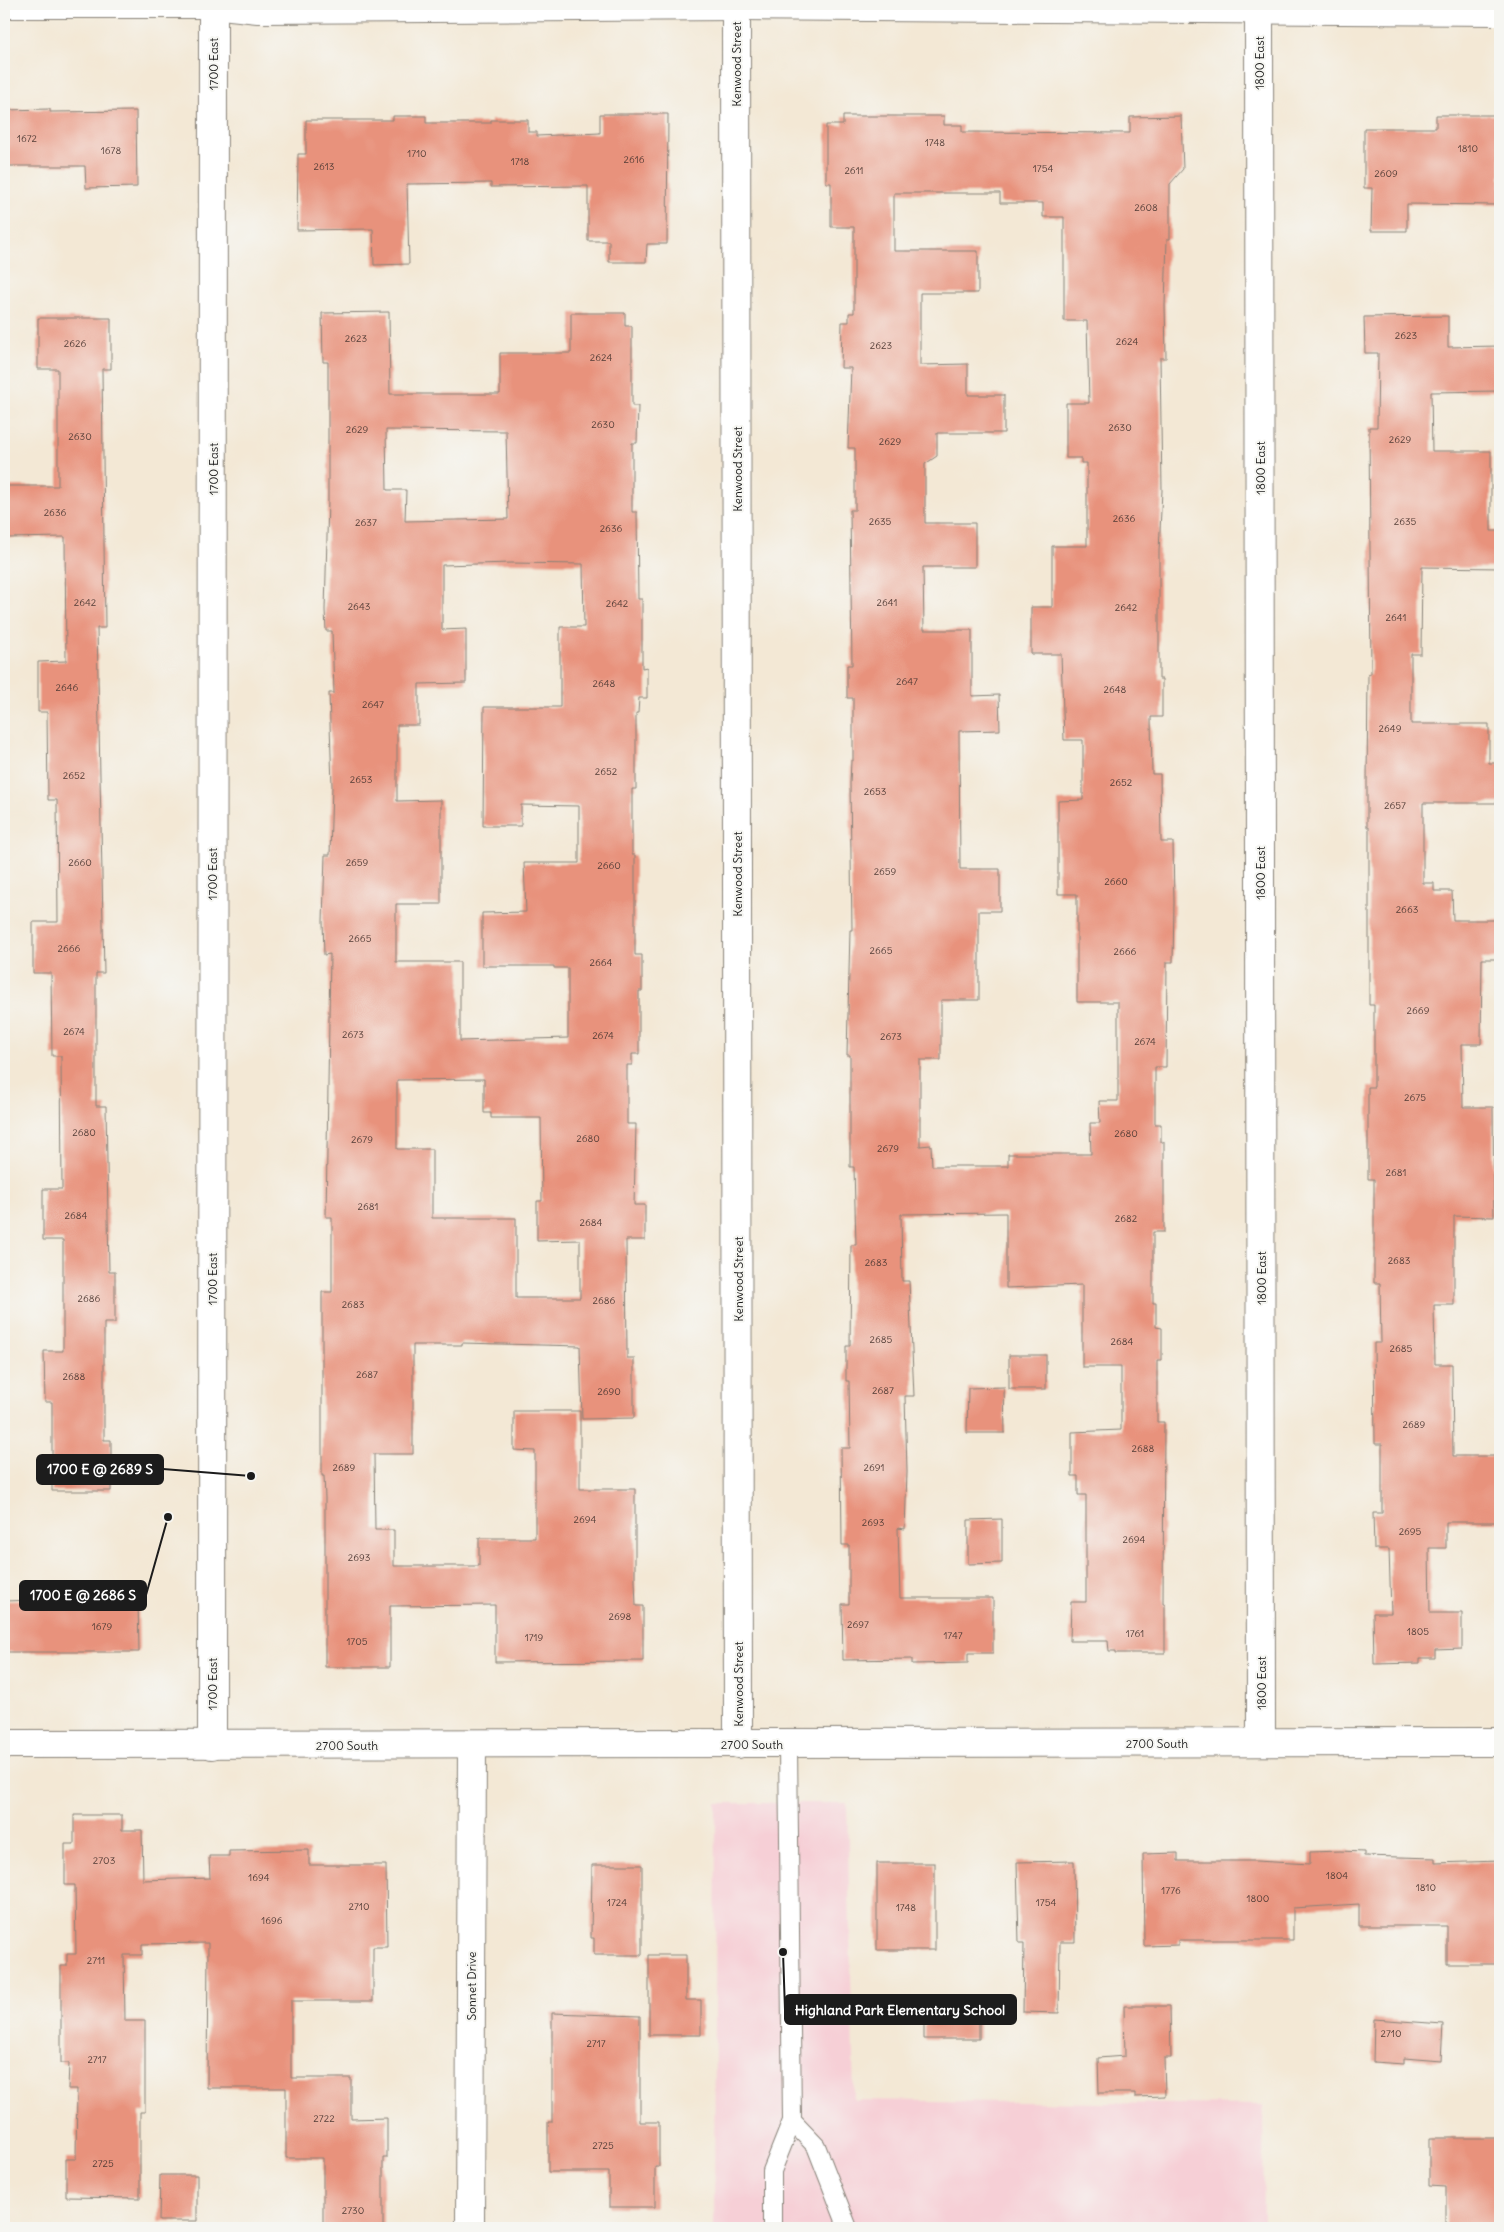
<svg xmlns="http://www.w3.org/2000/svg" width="1504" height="2232" font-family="Delius,sans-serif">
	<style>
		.built { fill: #f6cfd6 }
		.building { fill: #e8927c; fill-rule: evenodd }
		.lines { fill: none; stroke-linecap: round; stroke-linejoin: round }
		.lane-casing { stroke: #888278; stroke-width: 20 }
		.street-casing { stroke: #888278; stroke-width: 30 }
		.secondary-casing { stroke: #888278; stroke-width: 30 }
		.lane { stroke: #fff; stroke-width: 18 }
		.street { stroke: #fff; stroke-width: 28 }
		.secondary { stroke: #fff; stroke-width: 28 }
		.labels { text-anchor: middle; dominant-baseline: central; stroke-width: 4; stroke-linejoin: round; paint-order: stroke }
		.number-label { font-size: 10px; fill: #4f3a34 }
		.street-label { font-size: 12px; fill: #1c1c1c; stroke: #f6f6f2 }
		.leader { fill: none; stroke: #1c1c1c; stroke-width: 2 }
		.callout-dot { fill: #1c1c1c; stroke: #f6f6f2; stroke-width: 2 }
		.callout { fill: #1c1c1c; stroke: #1c1c1c; stroke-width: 2 }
		.callout-label { font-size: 14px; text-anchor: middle; font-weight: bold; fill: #fff }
	</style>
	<rect width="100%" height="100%" fill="#f6f6f2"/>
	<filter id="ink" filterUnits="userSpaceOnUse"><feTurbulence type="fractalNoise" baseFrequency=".02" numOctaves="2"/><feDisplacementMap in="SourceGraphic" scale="10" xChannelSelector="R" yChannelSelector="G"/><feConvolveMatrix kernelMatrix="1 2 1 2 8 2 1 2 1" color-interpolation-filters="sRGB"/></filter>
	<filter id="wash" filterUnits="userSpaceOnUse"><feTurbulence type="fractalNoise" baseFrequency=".0096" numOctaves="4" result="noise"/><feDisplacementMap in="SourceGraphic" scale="20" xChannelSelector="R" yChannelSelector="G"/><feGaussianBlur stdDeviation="1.12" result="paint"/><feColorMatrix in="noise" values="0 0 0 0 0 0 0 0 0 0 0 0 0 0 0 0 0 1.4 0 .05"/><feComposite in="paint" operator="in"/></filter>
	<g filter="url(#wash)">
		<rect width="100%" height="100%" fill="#f3e8d5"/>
		<polygon class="built" points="716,1803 847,1803 854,2100 1263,2105 1264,2228 714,2228"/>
		<g id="blocks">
			<g class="building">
				<polygon points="50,109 50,112 136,111 137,187 86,188 85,166 4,166 4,110"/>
				<polygon points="600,114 668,114 667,244 647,244 646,262 609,262 609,241 588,241 588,186 491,187 491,183 407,184 409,264 374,265 373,229 297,230 298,154 306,154 306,120 393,120 393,116 426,116 426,123 491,123 491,120 528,120 528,132 537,132 537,136 600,133"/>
				<polygon points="1436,115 1500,115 1500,205 1407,204 1407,231 1371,231 1372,188 1364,188 1364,128 1436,128"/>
				<path d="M 843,116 L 944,116 L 944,125 L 962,125 L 962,132 L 1130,133 L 1130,117 L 1181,116 L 1183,169 L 1170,184 L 1170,239 L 1167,239 L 1165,305 L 1166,358 L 1160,358 L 1162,490 L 1159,551 L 1159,679 L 1162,679 L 1162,717 L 1151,717 L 1152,774 L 1160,774 L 1161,842 L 1173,842 L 1174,902 L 1173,962 L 1167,962 L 1166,1067 L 1155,1067 L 1155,1124 L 1161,1124 L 1161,1142 L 1164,1142 L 1164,1232 L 1153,1232 L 1153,1303 L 1156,1303 L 1156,1327 L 1162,1328 L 1162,1360 L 1157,1360 L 1157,1422 L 1164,1422 L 1163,1604 L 1165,1604 L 1165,1653 L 1116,1653 L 1116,1651 L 1109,1651 L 1108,1641 L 1070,1641 L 1071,1602 L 1086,1602 L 1086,1495 L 1078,1495 L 1078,1476 L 1072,1476 L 1072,1432 L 1121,1430 L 1121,1367 L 1082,1367 L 1082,1285 L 1006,1288 L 1006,1213 L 901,1214 L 902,1281 L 909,1281 L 914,1396 L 905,1396 L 907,1472 L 905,1529 L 898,1528 L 900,1598 L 993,1598 L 993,1653 L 968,1653 L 968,1663 L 912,1664 L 912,1659 L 843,1660 L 842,1604 L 849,1604 L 849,1545 L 842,1545 L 841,1448 L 850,1448 L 849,1381 L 846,1381 L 846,1346 L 850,1346 L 851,1245 L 856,1245 L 854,1167 L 850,1167 L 850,1055 L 847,1055 L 850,930 L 852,930 L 850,783 L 851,761 L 853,761 L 853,698 L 847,698 L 847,665 L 852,665 L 850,510 L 855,510 L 855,448 L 848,448 L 851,368 L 841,368 L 842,322 L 849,322 L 849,313 L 854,313 L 854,227 L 831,227 L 831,183 L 826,183 L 826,125 L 843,125 ZM 894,193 L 1000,193 L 1000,203 L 1043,203 L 1043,217 L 1064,217 L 1064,321 L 1087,321 L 1089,403 L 1066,403 L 1066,458 L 1081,458 L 1081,463 L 1087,463 L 1087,546 L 1052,546 L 1052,607 L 1031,607 L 1031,654 L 1061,654 L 1064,740 L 1083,740 L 1083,800 L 1058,801 L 1058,894 L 1077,894 L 1077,1002 L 1118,1002 L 1118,1101 L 1099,1101 L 1100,1123 L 1090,1123 L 1091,1154 L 1008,1154 L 1008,1166 L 932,1166 L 931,1145 L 920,1146 L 920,1060 L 941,1060 L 941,1000 L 979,1000 L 979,911 L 1000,911 L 1000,869 L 960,869 L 959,731 L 1000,730 L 999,695 L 972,696 L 972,630 L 924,630 L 923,567 L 975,567 L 975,523 L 925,523 L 925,464 L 937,456 L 937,433 L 1004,433 L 1004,395 L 968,395 L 968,364 L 920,365 L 920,293 L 978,293 L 978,251 L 894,251 Z"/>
				<path d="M 389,312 L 390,394 L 500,394 L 500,353 L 571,353 L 571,313 L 625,313 L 625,326 L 632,326 L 632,406 L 638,406 L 637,443 L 632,443 L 632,512 L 637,512 L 638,599 L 642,599 L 642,668 L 647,667 L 647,698 L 639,698 L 638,713 L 636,713 L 636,789 L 632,789 L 632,855 L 635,855 L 635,955 L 642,955 L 642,991 L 639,991 L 639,1054 L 632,1054 L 632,1065 L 627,1065 L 627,1124 L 636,1124 L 634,1205 L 645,1205 L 645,1240 L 626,1240 L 627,1358 L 634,1358 L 634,1418 L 582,1419 L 580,1346 L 462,1343 L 462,1345 L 413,1345 L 413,1454 L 374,1454 L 375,1530 L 394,1530 L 394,1566 L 479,1566 L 479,1538 L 535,1538 L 535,1451 L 514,1450 L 514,1411 L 580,1411 L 580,1489 L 635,1489 L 635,1581 L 636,1606 L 643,1606 L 643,1661 L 495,1662 L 495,1605 L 390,1606 L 390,1667 L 325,1667 L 325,1498 L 324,1476 L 322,1476 L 322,1292 L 332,1292 L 332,1217 L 326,1217 L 330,954 L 324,955 L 323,921 L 325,855 L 330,855 L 332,786 L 329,693 L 334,693 L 332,631 L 326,631 L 325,610 L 328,500 L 328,362 L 323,362 L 322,313 ZM 386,430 L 506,431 L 508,519 L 405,521 L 406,490 L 387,490 ZM 511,563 L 583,564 L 584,627 L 560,627 L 560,707 L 484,707 L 483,826 L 521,826 L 521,805 L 579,806 L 579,863 L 524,863 L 526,912 L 482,913 L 482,966 L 554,966 L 554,968 L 568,968 L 568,1038 L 460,1041 L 460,962 L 396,962 L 396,904 L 441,904 L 441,800 L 397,801 L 397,725 L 419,725 L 419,684 L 466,683 L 466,629 L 442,630 L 442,565 ZM 484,1079 L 484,1113 L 491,1113 L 491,1118 L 541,1118 L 542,1201 L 537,1201 L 537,1241 L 580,1240 L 580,1298 L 516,1298 L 516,1218 L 432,1218 L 432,1149 L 397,1149 L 397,1080 Z"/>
				<polygon points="1448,316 1448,347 1500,346 1500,391 1431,392 1432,451 1491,451 1491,531 1500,531 1500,568 1422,567 1421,654 1411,654 1411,724 1489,724 1489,763 1500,763 1500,803 1423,803 1423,883 1434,883 1434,891 1452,891 1453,920 1500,920 1500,959 1482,959 1481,1044 1462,1044 1463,1107 1493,1107 1494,1217 1454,1216 1454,1305 1434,1305 1435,1364 1452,1364 1453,1456 1500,1456 1500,1522 1446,1522 1446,1548 1429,1548 1430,1613 1462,1613 1462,1649 1435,1650 1435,1658 1420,1658 1420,1663 1374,1664 1373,1613 1391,1613 1389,1549 1374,1549 1373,1513 1382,1513 1382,1444 1375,1444 1374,1343 1381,1343 1380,1283 1374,1283 1374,1179 1368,1179 1368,1087 1374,1087 1374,1005 1369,1005 1369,827 1367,827 1367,784 1368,674 1371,674 1369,427 1377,427 1378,353 1365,353 1364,317"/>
				<polygon points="38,318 111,318 111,369 102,369 105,628 97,628 104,973 96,973 96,1106 106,1106 109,1272 115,1272 115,1323 104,1323 104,1440 111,1440 111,1491 52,1491 52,1402 45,1402 44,1351 63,1351 63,1240 43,1240 43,1189 62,1189 61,1056 52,1056 51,973 33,973 33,922 58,922 57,800 48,800 47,712 38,712 38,662 66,661 65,537 7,538 6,486 58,486 58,369 38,369"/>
				<rect x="1009" y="1355" width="37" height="34"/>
				<polygon points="1004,1387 1005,1433 967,1433 968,1388"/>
				<polygon points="1002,1519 1002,1563 968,1564 968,1520"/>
				<polygon points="34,1600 138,1600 139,1652 4,1652 4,1601"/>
				<polygon points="74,1815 122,1815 122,1830 142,1830 143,1880 210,1878 209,1856 229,1856 229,1851 309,1850 309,1865 386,1865 387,1947 373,1947 373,2001 291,2001 291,2078 351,2078 351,2119 387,2118 387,2158 383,2158 383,2228 323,2228 323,2158 286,2158 286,2088 207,2088 208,1943 142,1944 142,1955 124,1955 125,2021 145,2021 145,2112 140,2112 140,2198 66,2197 66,2159 76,2159 77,2089 68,2089 69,2063 61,2063 61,1966 67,1966 67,1954 76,1954 75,1885 65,1885 65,1844 74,1844"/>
				<polygon points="1340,1851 1364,1852 1364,1856 1435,1858 1435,1863 1500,1861 1500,1964 1447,1964 1447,1926 1359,1926 1359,1904 1293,1908 1293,1940 1178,1940 1178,1945 1144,1946 1143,1854 1178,1853 1178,1861 1256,1861 1310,1864 1310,1852"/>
				<polygon points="1074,1861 1075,1942 1060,1942 1059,2013 1023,2012 1024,1943 1019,1943 1017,1862"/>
				<rect x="877" y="1863" width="58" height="87"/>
				<polygon points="592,1865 642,1865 642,1955 594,1955 594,1938 591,1938"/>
				<polygon points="649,1955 686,1955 686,2000 701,2000 701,2035 649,2035"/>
				<polygon points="979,2005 979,2039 924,2039 924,2006"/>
				<polygon points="1124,2006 1170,2006 1171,2058 1164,2058 1165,2096 1135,2097 1135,2093 1099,2093 1098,2058 1125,2056"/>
				<polygon points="552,2013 640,2016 640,2122 659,2122 659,2167 655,2167 655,2207 609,2207 609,2172 548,2172 548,2122 552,2122"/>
				<polygon points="1374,2019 1443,2024 1441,2061 1404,2058 1404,2064 1373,2062"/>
				<polygon points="1429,2138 1500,2138 1500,2228 1446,2228 1446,2187 1429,2186"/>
				<polygon points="160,2175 197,2175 197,2221 159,2221"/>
			</g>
		</g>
	</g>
	<g filter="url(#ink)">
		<use href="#blocks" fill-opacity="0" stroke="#888278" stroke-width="1"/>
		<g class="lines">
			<defs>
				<g id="lane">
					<polyline points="792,2121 816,2146 848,2228"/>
					<polyline points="772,2228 772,2171 792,2121 788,1744"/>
				</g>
				<g id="street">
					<polyline points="9,4 213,4 258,9 736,6 1500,11"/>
					<polyline points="736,4 738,1744"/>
					<polyline points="1259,4 1261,1742"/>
					<polyline points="470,2228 472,1744"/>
				</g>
				<g id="secondary">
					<polyline points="4,1744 1500,1742"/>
					<polyline points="212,1745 213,4"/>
				</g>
			</defs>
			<use href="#lane" class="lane-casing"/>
			<use href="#street" class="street-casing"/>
			<use href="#secondary" class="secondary-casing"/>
			<use href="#lane" class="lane"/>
			<use href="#street" class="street"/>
			<use href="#secondary" class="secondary"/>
		</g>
	</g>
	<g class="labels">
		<g class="number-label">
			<text x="27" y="138">1672</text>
			<text x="935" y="142">1748</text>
			<text x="1468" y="148">1810</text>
			<text x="111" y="150">1678</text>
			<text x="417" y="153">1710</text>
			<text x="634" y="159">2616</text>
			<text x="520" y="161">1718</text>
			<text x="324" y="166">2613</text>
			<text x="1043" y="168">1754</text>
			<text x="854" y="170">2611</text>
			<text x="1386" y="173">2609</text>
			<text x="1146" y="207">2608</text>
			<text x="1406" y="335">2623</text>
			<text x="356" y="338">2623</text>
			<text x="1127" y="341">2624</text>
			<text x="75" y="343">2626</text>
			<text x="881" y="345">2623</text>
			<text x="601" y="357">2624</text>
			<text x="603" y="424">2630</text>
			<text x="1120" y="427">2630</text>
			<text x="357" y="429">2629</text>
			<text x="80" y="436">2630</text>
			<text x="1400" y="439">2629</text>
			<text x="890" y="441">2629</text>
			<text x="55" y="512">2636</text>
			<text x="1124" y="518">2636</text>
			<text x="880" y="521">2635</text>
			<text x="1405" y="521">2635</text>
			<text x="366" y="522">2637</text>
			<text x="611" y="528">2636</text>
			<text x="85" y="602">2642</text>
			<text x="887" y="602">2641</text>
			<text x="617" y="603">2642</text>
			<text x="359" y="606">2643</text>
			<text x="1126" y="607">2642</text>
			<text x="1396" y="617">2641</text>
			<text x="907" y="681">2647</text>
			<text x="604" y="683">2648</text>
			<text x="67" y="687">2646</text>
			<text x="1115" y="689">2648</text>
			<text x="373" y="704">2647</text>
			<text x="1390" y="728">2649</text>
			<text x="606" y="771">2652</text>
			<text x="74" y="775">2652</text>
			<text x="361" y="779">2653</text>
			<text x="1121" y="782">2652</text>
			<text x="875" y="791">2653</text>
			<text x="1395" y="805">2657</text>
			<text x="80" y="862">2660</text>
			<text x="357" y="862">2659</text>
			<text x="609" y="865">2660</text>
			<text x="885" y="871">2659</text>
			<text x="1116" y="881">2660</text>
			<text x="1407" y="909">2663</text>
			<text x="360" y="938">2665</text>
			<text x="69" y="948">2666</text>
			<text x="881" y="950">2665</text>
			<text x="1125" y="951">2666</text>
			<text x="601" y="962">2664</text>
			<text x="1418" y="1010">2669</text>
			<text x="74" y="1031">2674</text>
			<text x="353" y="1034">2673</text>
			<text x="603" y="1035">2674</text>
			<text x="891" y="1036">2673</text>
			<text x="1145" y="1041">2674</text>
			<text x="1415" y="1097">2675</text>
			<text x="84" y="1132">2680</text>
			<text x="1126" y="1133">2680</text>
			<text x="588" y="1138">2680</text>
			<text x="362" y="1139">2679</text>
			<text x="888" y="1148">2679</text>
			<text x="1396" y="1172">2681</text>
			<text x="368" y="1206">2681</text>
			<text x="76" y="1215">2684</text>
			<text x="1126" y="1218">2682</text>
			<text x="591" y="1222">2684</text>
			<text x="1399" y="1260">2683</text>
			<text x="876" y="1262">2683</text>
			<text x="89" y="1298">2686</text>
			<text x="604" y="1300">2686</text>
			<text x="353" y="1304">2683</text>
			<text x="881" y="1339">2685</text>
			<text x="1122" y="1341">2684</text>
			<text x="1401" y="1348">2685</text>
			<text x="367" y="1374">2687</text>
			<text x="74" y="1376">2688</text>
			<text x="883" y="1390">2687</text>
			<text x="609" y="1391">2690</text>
			<text x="1414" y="1424">2689</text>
			<text x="1143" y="1448">2688</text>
			<text x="344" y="1467">2689</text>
			<text x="874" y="1467">2691</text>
			<text x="585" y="1519">2694</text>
			<text x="873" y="1522">2693</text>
			<text x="1410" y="1531">2695</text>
			<text x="1134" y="1539">2694</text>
			<text x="359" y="1557">2693</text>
			<text x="620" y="1616">2698</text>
			<text x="858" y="1624">2697</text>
			<text x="102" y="1626">1679</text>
			<text x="1418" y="1631">1805</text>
			<text x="1135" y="1633">1761</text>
			<text x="953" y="1635">1747</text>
			<text x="534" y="1637">1719</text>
			<text x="357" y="1641">1705</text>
			<text x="104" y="1860">2703</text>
			<text x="1337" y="1875">1804</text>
			<text x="259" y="1877">1694</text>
			<text x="1426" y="1887">1810</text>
			<text x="1171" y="1890">1776</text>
			<text x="1258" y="1898">1800</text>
			<text x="617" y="1902">1724</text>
			<text x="1046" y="1902">1754</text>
			<text x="359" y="1906">2710</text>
			<text x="906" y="1907">1748</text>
			<text x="272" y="1920">1696</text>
			<text x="96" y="1960">2711</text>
			<text x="1391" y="2033">2710</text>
			<text x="596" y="2043">2717</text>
			<text x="97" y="2059">2717</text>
			<text x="324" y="2118">2722</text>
			<text x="603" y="2145">2725</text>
			<text x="103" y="2163">2725</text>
			<text x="353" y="2210">2730</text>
		</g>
		<g class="street-label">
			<text transform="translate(1259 63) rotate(-90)">1800 East</text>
			<text transform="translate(213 64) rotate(-90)">1700 East</text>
			<text transform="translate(736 64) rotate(-90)">Kenwood Street</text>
			<text transform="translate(1260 468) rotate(-90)">1800 East</text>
			<text transform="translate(213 469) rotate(-90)">1700 East</text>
			<text transform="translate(737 469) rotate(-90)">Kenwood Street</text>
			<text transform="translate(1260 873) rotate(-90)">1800 East</text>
			<text transform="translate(212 874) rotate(-90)">1700 East</text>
			<text transform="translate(737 874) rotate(-90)">Kenwood Street</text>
			<text transform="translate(1261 1278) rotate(-90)">1800 East</text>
			<text transform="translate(212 1279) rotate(-90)">1700 East</text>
			<text transform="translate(738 1279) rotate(-90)">Kenwood Street</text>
			<text transform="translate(1261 1683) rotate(-90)">1800 East</text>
			<text transform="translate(212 1684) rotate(-90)">1700 East</text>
			<text transform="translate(738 1684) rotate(-90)">Kenwood Street</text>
			<text x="1157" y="1743">2700 South</text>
			<text x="752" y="1744">2700 South</text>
			<text x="347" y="1745">2700 South</text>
			<text transform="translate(471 1986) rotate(-90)">Sonnet Drive</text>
		</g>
	</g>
	<path class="leader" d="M251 1476L163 1469M168 1517L146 1595M783 1952L785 2010"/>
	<g class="callout-dot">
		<circle cx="251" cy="1476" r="5"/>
		<circle cx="168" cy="1517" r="5"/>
		<circle cx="783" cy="1952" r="5"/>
	</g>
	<g class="callout">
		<rect x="37" y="1455" width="126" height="29" rx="5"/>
		<rect x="20" y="1581" width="126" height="29" rx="5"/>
		<rect x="785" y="1995" width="231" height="29" rx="5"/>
	</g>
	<g class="callout-label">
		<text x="100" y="1474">1700 E @ 2689 S</text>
		<text x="83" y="1600">1700 E @ 2686 S</text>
		<text x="900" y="2015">Highland Park Elementary School</text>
	</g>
	<rect width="1504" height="2232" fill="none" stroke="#f6f6f2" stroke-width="20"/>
</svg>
